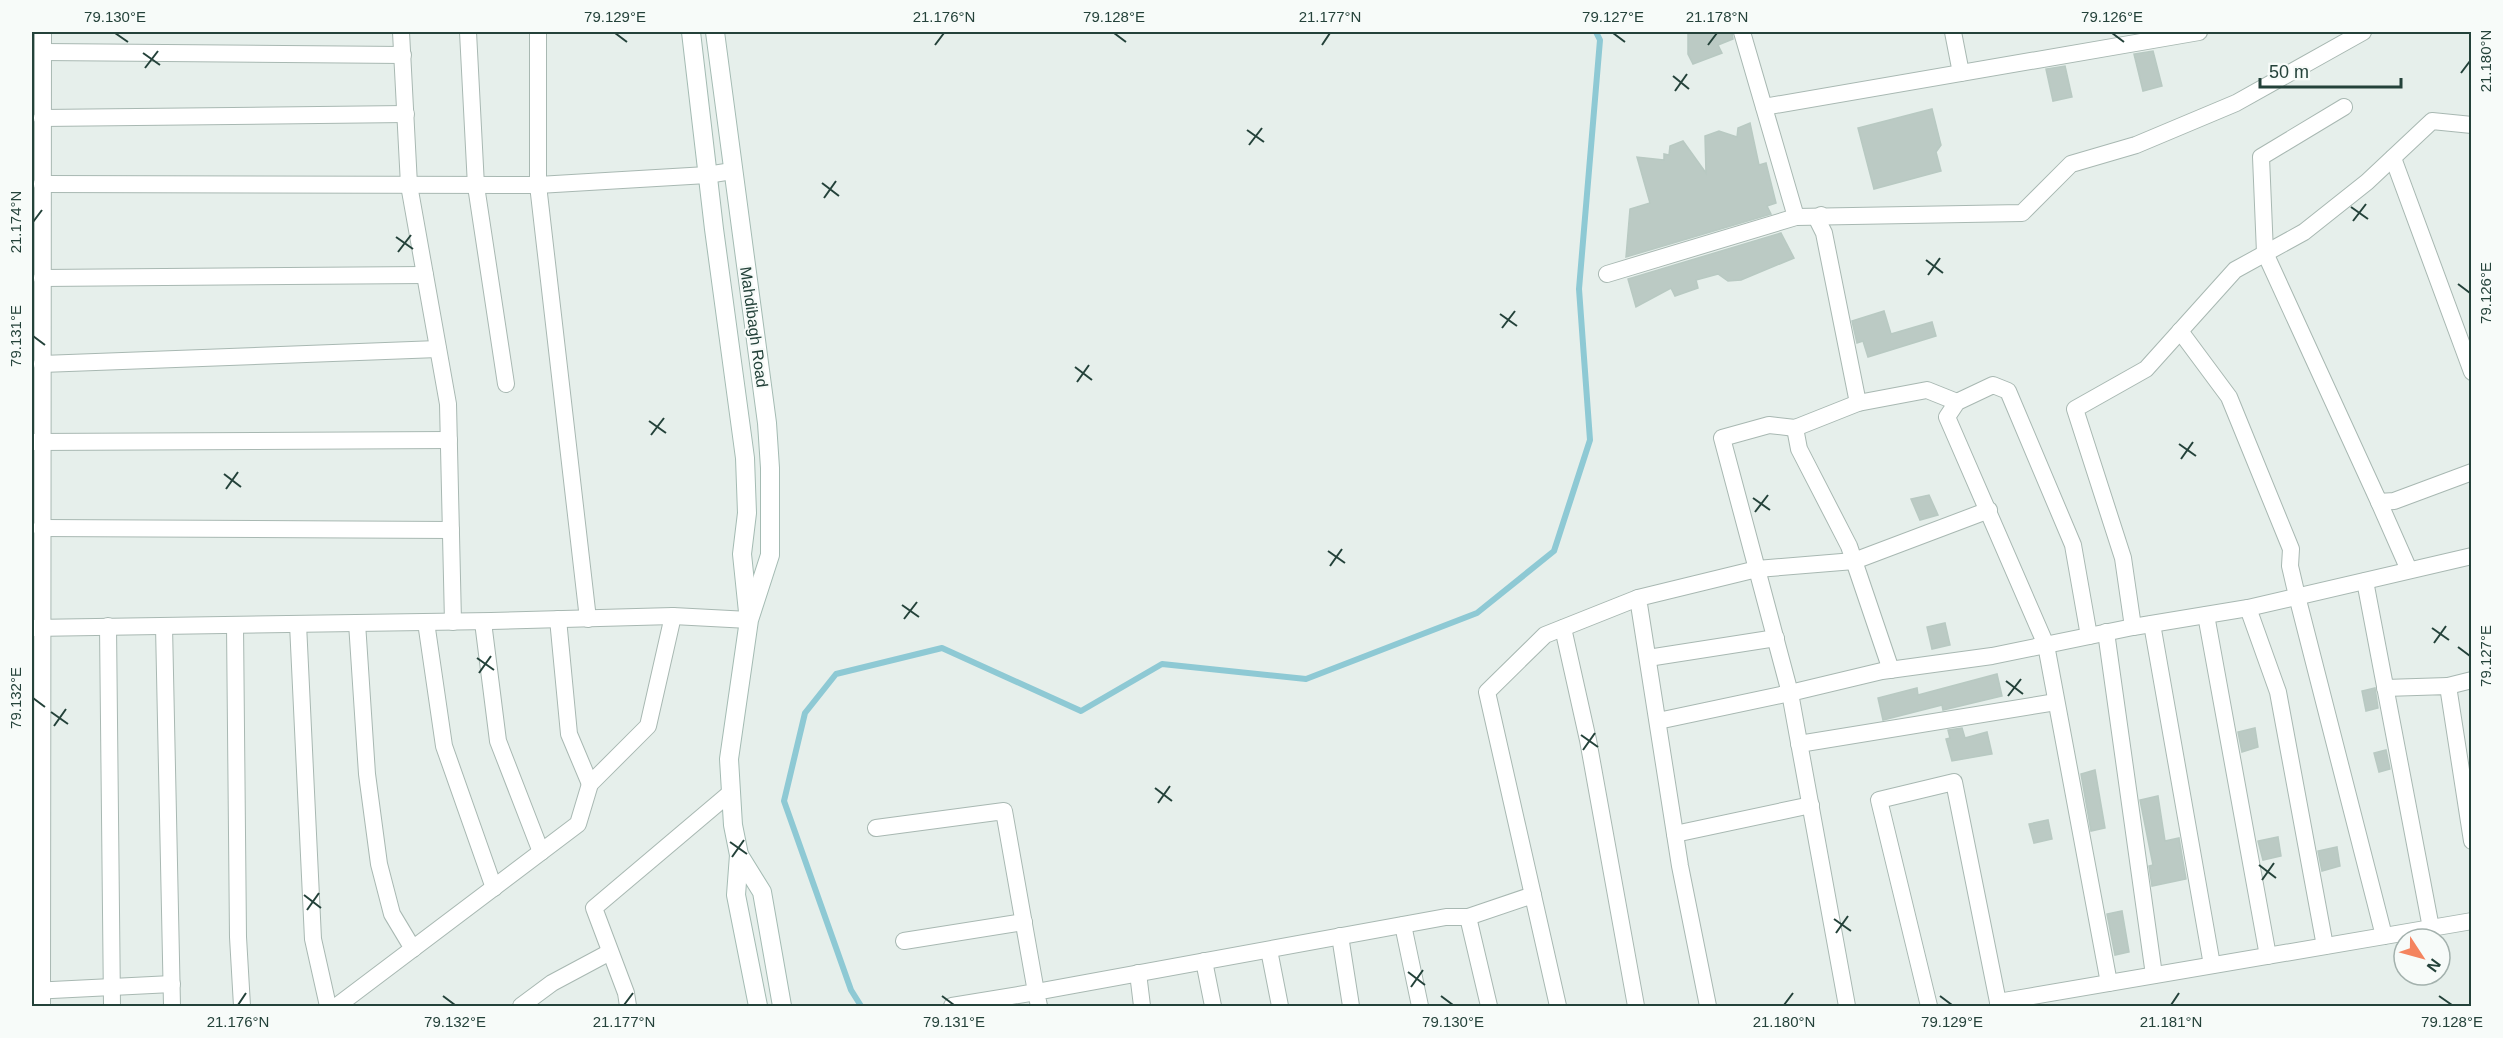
<svg xmlns="http://www.w3.org/2000/svg" width="2503" height="1038" font-family="Helvetica,sans-serif">
	<style>
		.lines { fill: none; stroke-linecap: round; stroke-linejoin: round }
		.stream { stroke: #8ec9d4; stroke-width: 6 }
		.building { fill: #bbcac4; stroke: #b8c9c2; stroke-width: 1.5 }
		.street-casing { stroke: #a8b8b2; stroke-width: 18 }
		.secondary-casing { stroke: #a4bbb3; stroke-width: 20 }
		.street { stroke: #fff; stroke-width: 16 }
		.secondary { stroke: #fff; stroke-width: 18 }
		.ticks { fill: none; stroke: #24423a; stroke-width: 2 }
		.labels { text-anchor: middle; dominant-baseline: central; stroke-width: 4.5; stroke-linejoin: round; paint-order: stroke }
		.street-label { font-size: 16px; fill: #24423a; stroke: #f7fbf9 }
		.neatline { fill: none; stroke: #24423a; stroke-width: 2 }
		.ticks-label { font-size: 15px; text-anchor: middle; fill: #24423a }
	</style>
	<rect width="100%" height="100%" fill="#e6efeb"/>
	<g class="lines">
		<polyline class="stream" points="861,1006 851,990 784,801 805,713 836,674 942,648 1081,711 1162,664 1306,679 1477,613 1554,551 1590,440 1579,289 1600,40 1596,32"/>
	</g>
	<g class="building">
		<polygon points="1688,32 1732,32 1733,39 1718,45 1722,53 1693,64 1688,54"/>
		<polygon points="2153,51 2162,86 2143,91 2134,54"/>
		<polygon points="2065,66 2072,97 2053,101 2046,69"/>
		<polygon points="1932,109 1941,145 1936,152 1941,171 1874,189 1858,128"/>
		<polygon points="1750,123 1759,165 1766,163 1776,203 1767,206 1771,214 1626,257 1630,209 1650,203 1637,157 1664,160 1664,154 1669,155 1670,146 1683,141 1706,173 1705,136 1719,131 1737,137 1738,128"/>
		<polygon points="1781,233 1794,258 1741,280 1728,281 1718,274 1696,280 1698,288 1675,296 1671,288 1636,307 1628,279"/>
		<polygon points="1884,311 1891,334 1932,322 1936,336 1868,357 1863,341 1857,343 1852,321"/>
		<polygon points="1929,495 1938,515 1920,520 1911,499"/>
		<polygon points="1945,623 1950,645 1932,649 1927,627"/>
		<polygon points="1997,674 2002,696 1943,710 1942,705 1883,720 1878,698 1917,688 1918,695"/>
		<polygon points="2375,688 2378,708 2366,711 2362,691"/>
		<polygon points="1962,728 1965,738 1987,732 1992,754 1952,761 1946,739 1950,738 1948,730"/>
		<polygon points="2255,728 2258,747 2242,752 2238,732"/>
		<polygon points="2386,750 2390,769 2379,772 2374,753"/>
		<polygon points="2095,770 2105,828 2091,831 2081,774"/>
		<polygon points="2158,796 2165,841 2179,838 2186,879 2152,886 2149,866 2153,865 2140,800"/>
		<polygon points="2048,820 2052,839 2034,843 2029,824"/>
		<polygon points="2278,837 2281,856 2263,860 2258,841"/>
		<polygon points="2337,847 2340,866 2322,871 2318,851"/>
		<polygon points="2122,911 2129,952 2115,955 2107,914"/>
	</g>
	<g class="lines">
		<defs>
			<g id="street">
				<polyline points="401,32 409,185 448,404 453,622"/>
				<polyline points="468,32 476,186 506,384"/>
				<polyline points="538,32 538,185 588,619"/>
				<polyline points="1742,32 1796,217"/>
				<polyline points="1953,32 1961,73"/>
				<polyline points="43,52 403,55"/>
				<polyline points="1764,107 2199,32"/>
				<polyline points="2344,107 2261,157 2265,253 2379,502 2394,501 2472,472"/>
				<polyline points="42,118 406,114"/>
				<polyline points="2393,158 2472,372"/>
				<polyline points="42,184 538,185 707,175 732,171"/>
				<polyline points="1821,215 1818,221 1824,233 1858,403"/>
				<polyline points="1607,274 1796,217 2022,213 2071,164 2136,145 2236,103 2363,32"/>
				<polyline points="42,278 425,275"/>
				<polyline points="2180,331 2229,397 2291,549 2290,566 2297,596 2384,936"/>
				<polyline points="42,364 438,349"/>
				<polyline points="1795,428 1799,449 1849,546 1891,670"/>
				<polyline points="33,442 449,440"/>
				<polyline points="2379,502 2409,570"/>
				<polyline points="41,528 451,530"/>
				<polyline points="2365,581 2431,928"/>
				<polyline points="2248,608 2278,692 2325,946"/>
				<polyline points="2206,615 2268,956"/>
				<polyline points="558,619 569,734 590,784"/>
				<polyline points="426,622 444,746 494,888"/>
				<polyline points="483,622 498,741 541,852"/>
				<polyline points="357,623 367,774 379,864 392,914 413,949"/>
				<polyline points="298,624 313,939 328,1006"/>
				<polyline points="2152,624 2212,965"/>
				<polyline points="235,625 238,937 242,1006"/>
				<polyline points="108,626 112,1006"/>
				<polyline points="164,626 172,1006"/>
				<polyline points="2133,627 2123,558 2075,409 2146,369 2235,270 2304,232 2367,182 2432,121 2472,125"/>
				<polyline points="32,628 491,621 673,616 749,620"/>
				<polyline points="1563,628 1588,740 1636,1006"/>
				<polyline points="2106,632 2154,975"/>
				<polyline points="2089,636 2073,545 2008,391 1993,385 1957,402 1947,417 2046,645 2109,983"/>
				<polyline points="1648,658 1776,638"/>
				<polyline points="2448,686 2472,680"/>
				<polyline points="2385,688 2448,686 2472,841"/>
				<polyline points="1658,721 1790,693 1722,438 1769,425 1795,428 1858,403 1927,390 1957,402"/>
				<polyline points="1799,744 2056,702"/>
				<polyline points="876,828 1004,811 1036,992 952,1006"/>
				<polyline points="1675,834 1811,805"/>
				<polyline points="1468,917 1533,895"/>
				<polyline points="1403,925 1420,1006"/>
				<polyline points="1340,936 1351,1006"/>
				<polyline points="904,941 1024,922"/>
				<polyline points="1269,950 1280,1006"/>
				<polyline points="1204,961 1213,1006"/>
				<polyline points="1138,973 1142,1006"/>
				<polyline points="32,991 172,984"/>
				<polyline points="42,1006 43,32"/>
				<polyline points="337,1006 578,824 590,784 648,726 673,616"/>
				<polyline points="521,1006 552,983 610,952"/>
				<polyline points="628,1006 626,993 594,908 730,793"/>
				<polyline points="1039,1006 1036,992 1446,917 1468,917 1489,1006"/>
				<polyline points="1558,1006 1487,692 1545,635 1638,598"/>
				<polyline points="1708,1006 1680,866 1638,598 1757,569 1854,561 1989,510"/>
				<polyline points="1847,1006 1790,693 1882,671 1992,656 2133,627 2248,608 2472,556"/>
				<polyline points="1929,1006 1879,800 1954,782 1998,1002"/>
				<polyline points="1998,1006 1998,1002 2472,921"/>
			</g>
			<g id="secondary">
				<polyline points="691,32 714,229 745,458 747,513 742,554 748,612"/>
				<polyline points="715,32 767,423 770,468 770,555 749,620 729,759 733,825 739,855 736,895 758,1006"/>
				<polyline points="739,855 762,892 782,1006"/>
			</g>
		</defs>
		<use href="#street" class="street-casing"/>
		<use href="#secondary" class="secondary-casing"/>
		<use href="#street" class="street"/>
		<use href="#secondary" class="secondary"/>
	</g>
	<path class="ticks" d="M 115,33 L 128,42M 615,33 L 627,42M 1114,33 L 1126,42M 1613,33 L 1625,42M 2112,33 L 2124,42M 935,45 L 944,33M 1322,45 L 1330,33M 1708,45 L 1717,33M 143,53 L 160,65M 145,68 L 158,51M 2461,73 L 2470,61M 1673,76 L 1689,89M 1675,91 L 1687,74M 1247,130 L 1264,142M 1249,145 L 1262,128M 822,183 L 839,196M 824,198 L 836,181M 2351,207 L 2368,219M 2353,221 L 2366,204M 33,222 L 42,210M 396,237 L 413,249M 398,252 L 411,235M 1926,260 L 1943,273M 1928,275 L 1940,258M 2458,284 L 2470,293M 1500,314 L 1517,326M 1502,328 L 1515,311M 33,336 L 45,345M 1075,367 L 1092,380M 1077,382 L 1089,365M 649,421 L 666,433M 651,435 L 664,418M 2179,444 L 2196,456M 2181,459 L 2193,442M 224,474 L 241,487M 226,489 L 238,472M 1753,498 L 1770,510M 1755,512 L 1768,495M 1328,551 L 1345,563M 1330,566 L 1342,549M 902,605 L 919,617M 904,619 L 917,602M 2432,628 L 2449,640M 2434,643 L 2446,626M 2458,647 L 2470,656M 477,658 L 494,670M 479,673 L 491,656M 2006,681 L 2023,694M 2008,696 L 2021,679M 33,698 L 45,707M 51,712 L 68,724M 54,726 L 66,709M 1581,735 L 1598,747M 1583,750 L 1595,733M 1155,788 L 1172,801M 1158,803 L 1170,786M 730,842 L 747,854M 732,857 L 744,840M 2259,865 L 2276,878M 2262,880 L 2274,863M 304,895 L 321,908M 307,910 L 319,893M 1834,919 L 1851,931M 1836,933 L 1848,916M 1408,972 L 1425,985M 1411,987 L 1423,970M 443,996 L 455,1005M 942,996 L 954,1005M 1441,996 L 1453,1005M 1940,996 L 1952,1005M 2439,996 L 2452,1005M 238,1005 L 246,993M 624,1005 L 633,993M 1784,1005 L 1793,993M 2171,1005 L 2179,993"/>
	<g class="labels">
		<g class="street-label">
			<text transform="translate(754 327) rotate(82)">Mahdibagh Road</text>
		</g>
	</g>
	<rect width="2503" height="1038" fill="none" stroke="#f7fbf9" stroke-width="66"/>
	<g transform="translate(2422 957) rotate(126)"><circle r="28" fill="#f7fbf9" stroke="#a3b1ad" stroke-width="1.5"/>
	<path d="M0-4.5L10 22L0 15L-10 22Z" fill="#f4845f"/>
	<text y="-9" font-size="16" font-weight="bold" text-anchor="middle" fill="#24423a">N</text>
	</g>
	<path d="M2260 78v9h141v-9" fill="none" stroke="#24423a" stroke-width="3"/>
	<text x="2269" y="78" font-size="18" fill="#24423a" stroke="#f7fbf9" stroke-width="4.5" paint-order="stroke">50 m</text>
	<rect x="33" y="33" width="2437" height="972" class="neatline"/>
	<g class="ticks-label">
		<text x="115" y="22">79.130°E</text>
		<text x="615" y="22">79.129°E</text>
		<text x="944" y="22">21.176°N</text>
		<text x="1114" y="22">79.128°E</text>
		<text x="1330" y="22">21.177°N</text>
		<text x="1613" y="22">79.127°E</text>
		<text x="1717" y="22">21.178°N</text>
		<text x="2112" y="22">79.126°E</text>
		<text transform="translate(2486 61) rotate(-90)" y="5">21.180°N</text>
		<text transform="translate(16 222) rotate(-90)" y="5">21.174°N</text>
		<text transform="translate(2486 293) rotate(-90)" y="5">79.126°E</text>
		<text transform="translate(16 336) rotate(-90)" y="5">79.131°E</text>
		<text transform="translate(2486 656) rotate(-90)" y="5">79.127°E</text>
		<text transform="translate(16 698) rotate(-90)" y="5">79.132°E</text>
		<text x="238" y="1027">21.176°N</text>
		<text x="455" y="1027">79.132°E</text>
		<text x="624" y="1027">21.177°N</text>
		<text x="954" y="1027">79.131°E</text>
		<text x="1453" y="1027">79.130°E</text>
		<text x="1784" y="1027">21.180°N</text>
		<text x="1952" y="1027">79.129°E</text>
		<text x="2171" y="1027">21.181°N</text>
		<text x="2452" y="1027">79.128°E</text>
	</g>
</svg>
